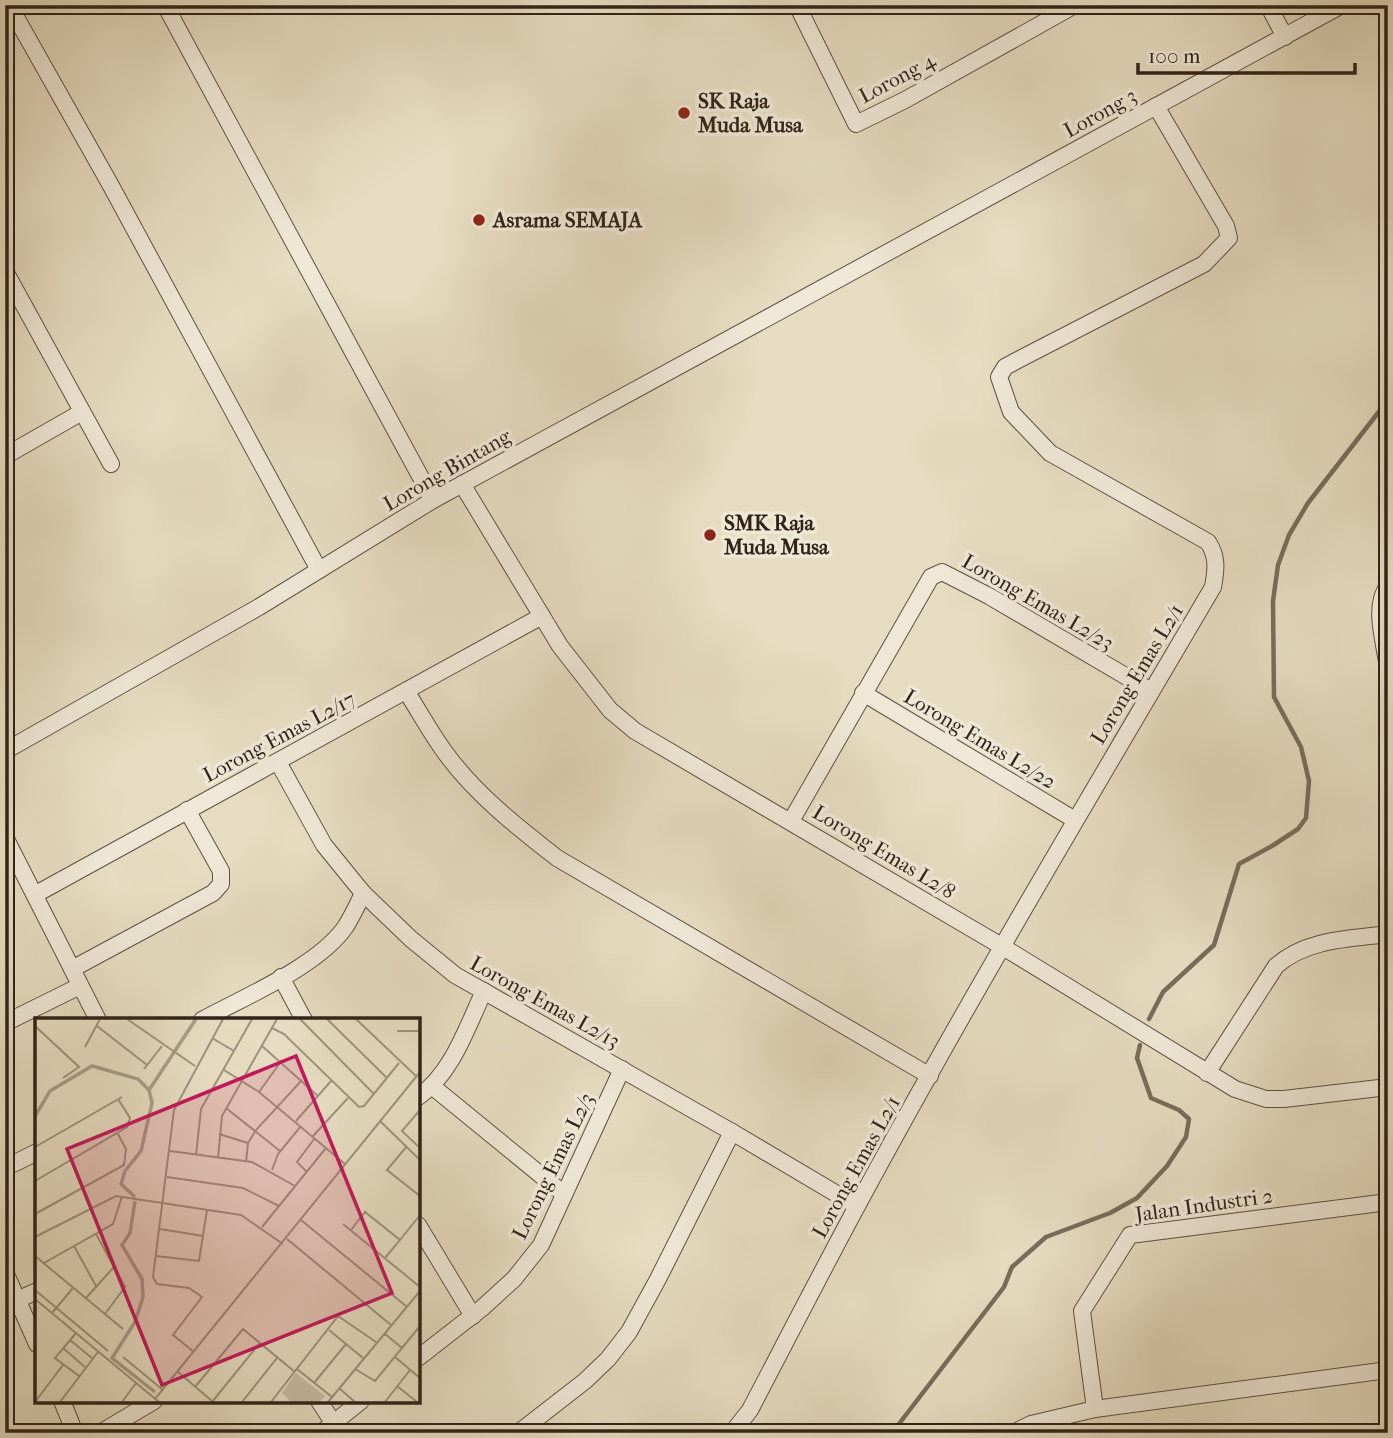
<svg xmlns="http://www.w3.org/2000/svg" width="1393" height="1438" font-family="'IM FELL French Canon',serif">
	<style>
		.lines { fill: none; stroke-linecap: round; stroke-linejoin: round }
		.stream { stroke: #786c5b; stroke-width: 4.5 }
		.minor-casing { stroke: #5e5142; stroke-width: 18 }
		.minor { stroke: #efe8d7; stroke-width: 16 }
		.poi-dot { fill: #8f2418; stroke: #efe8d7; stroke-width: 2.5 }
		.labels { text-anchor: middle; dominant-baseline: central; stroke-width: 7; stroke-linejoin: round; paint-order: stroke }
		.street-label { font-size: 21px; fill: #312318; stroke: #efe8d7 }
		.poi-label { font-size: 21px; font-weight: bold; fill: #312318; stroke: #efe8d7; text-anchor: start }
		.inset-river { fill: none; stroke: #a89d88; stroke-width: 3.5 }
		.inset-road { fill: none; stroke: #9e927d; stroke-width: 2 }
		.view { fill: #c2185b; fill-opacity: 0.15; stroke: #c2185b; stroke-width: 3.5 }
		.inset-edge { fill: none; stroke: #312318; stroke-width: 3.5 }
	</style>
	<rect width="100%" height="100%" fill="#e6dcc1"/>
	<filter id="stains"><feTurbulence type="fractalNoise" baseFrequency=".00286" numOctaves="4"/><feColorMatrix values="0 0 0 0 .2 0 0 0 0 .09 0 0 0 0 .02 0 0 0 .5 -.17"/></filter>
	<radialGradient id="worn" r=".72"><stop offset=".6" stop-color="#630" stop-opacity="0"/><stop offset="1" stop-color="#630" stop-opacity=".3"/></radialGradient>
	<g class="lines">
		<g class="stream">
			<polyline points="1149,1019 1163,992 1214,945 1239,864 1272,846 1298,829 1306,818 1309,781 1301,747 1274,697 1273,601 1278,565 1289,535 1308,503 1388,400"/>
			<polyline points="892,1433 1004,1287 1012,1267 1046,1237 1110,1213 1137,1198 1167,1166 1186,1137 1189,1119 1179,1110 1151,1098 1137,1058 1140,1045"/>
		</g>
		<defs>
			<g id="minor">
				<polyline points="9,5 110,184 319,570"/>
				<polyline points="165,5 433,500"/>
				<polyline points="797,5 856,124 905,100 1075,5"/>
				<polyline points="1268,5 1285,37"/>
				<polyline points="5,271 111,464"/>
				<polyline points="5,456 82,412"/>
				<polyline points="462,484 560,646 610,710 635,731 1003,947 1235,1089 1266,1099 1284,1099 1388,1087"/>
				<path d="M 1388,586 C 1372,606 1385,644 1388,668"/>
				<path d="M 406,691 C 419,711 430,732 444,751 C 474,793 516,826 557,858 L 930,1076"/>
				<polyline points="863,693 1075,820"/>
				<polyline points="5,751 259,607 433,500 1342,5"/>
				<polyline points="278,762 324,845 363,893 411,939 455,975 732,1132 857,1206"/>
				<polyline points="791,821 931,577 942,572 989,596 1151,691"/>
				<polyline points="5,837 98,1020"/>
				<polyline points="36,894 542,616"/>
				<polyline points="72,969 213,893 221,884 221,871 187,810"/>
				<polyline points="281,977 304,1020"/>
				<path d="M 202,1020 C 244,997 319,966 346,926 C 352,916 358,904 363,893"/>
				<polyline points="5,1023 80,986"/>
				<path d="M 1207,1073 L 1276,966 C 1306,939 1349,939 1388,934"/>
				<polyline points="433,1087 564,1194"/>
				<path d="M 418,1097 C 452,1074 467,1027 484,991"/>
				<polyline points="5,1168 37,1152"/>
				<polyline points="418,1225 473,1316"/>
				<polyline points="5,1272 37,1344"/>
				<polyline points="17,1300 37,1291"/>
				<polyline points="418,1358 481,1309 514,1279 541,1245 622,1069"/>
				<polyline points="62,1401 75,1433"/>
				<polyline points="319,1401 340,1433"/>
				<polyline points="1095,1409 1082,1311 1130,1235 1388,1202"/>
				<polyline points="100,1433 154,1401"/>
				<polyline points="321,1433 361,1401"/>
				<polyline points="518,1433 585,1381 608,1359 629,1332 658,1279 732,1132"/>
				<path d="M 732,1433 L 750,1410 C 785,1343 820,1275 856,1208 C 969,998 1092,793 1213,587 C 1216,570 1218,557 1208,542 L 1050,453 L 1011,412 L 999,377 L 1005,367 L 1016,361 L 1204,264 L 1229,238 L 1226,226 L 1156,106"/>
				<polyline points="1013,1433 1031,1424 1095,1409 1388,1370"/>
			</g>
		</defs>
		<use href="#minor" class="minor-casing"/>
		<use href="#minor" class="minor"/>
	</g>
	<g class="poi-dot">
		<circle cx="684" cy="113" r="7"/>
		<circle cx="479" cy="220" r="7"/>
		<circle cx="710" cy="535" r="7"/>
	</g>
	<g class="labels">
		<g class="street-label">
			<text transform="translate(897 78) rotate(-28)">Lorong 4</text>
			<text transform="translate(1100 113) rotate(-29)">Lorong 3</text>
			<text transform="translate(447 470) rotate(-30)">Lorong Bintang</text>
			<text transform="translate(1038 602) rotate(30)">Lorong Emas L2/23</text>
			<text transform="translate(1137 674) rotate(-59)">Lorong Emas L2/1</text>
			<text transform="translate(279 737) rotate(-28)">Lorong Emas L2/17</text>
			<text transform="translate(980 739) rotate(31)">Lorong Emas L2/22</text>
			<text transform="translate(884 852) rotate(31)">Lorong Emas L2/8</text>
			<text transform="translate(545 1002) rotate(29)">Lorong Emas L2/13</text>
			<text transform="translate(553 1166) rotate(-64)">Lorong Emas L2/3</text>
			<text transform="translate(856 1167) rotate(-61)">Lorong Emas L2/1</text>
			<text transform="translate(1204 1205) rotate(-8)">Jalan Industri 2</text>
		</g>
		<g class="poi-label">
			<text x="698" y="101">SK Raja<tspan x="698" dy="24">Muda Musa</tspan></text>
			<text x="493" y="220">Asrama SEMAJA</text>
			<text x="724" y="523">SMK Raja<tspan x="724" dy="24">Muda Musa</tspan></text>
		</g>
	</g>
	<g transform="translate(35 1018)">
		<rect width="385" height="385" fill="#e6dcc1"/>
		<path d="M 261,355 L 290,378 L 285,384 L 256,384 L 247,375 Z" fill="#c7bda4"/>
		<path class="inset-river" d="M 114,72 L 161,1M 0,98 L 15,73 L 57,48 L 103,61 L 114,72 L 117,85 L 106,133 L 90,153 L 86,166 L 100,179M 100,183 L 95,215 L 87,227 L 107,261 L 108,279 L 100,304 L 77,340 L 120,374"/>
		<path class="inset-road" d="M 92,1 L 160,48M 265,1 L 339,76M 292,1 L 352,60M 321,1 L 382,59M 0,8 L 44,49 L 28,60M 62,8 L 112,47M 237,10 L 249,16 L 324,89 L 329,88 L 364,45M 362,13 L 385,13M 177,20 L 199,33M 227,28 L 283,78M 50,29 L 65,1M 109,51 L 127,28M 189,52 L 224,74 L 310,146M 224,74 L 247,42M 191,90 L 245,133M 385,92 L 367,113 L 385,130M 261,103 L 296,63M 345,103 L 385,142M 184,116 L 213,125M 278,118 L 313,80M 372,128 L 352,152 L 385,178M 0,129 L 87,79M 135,133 L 217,144 L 260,168M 161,137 L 166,91 L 217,1M 183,140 L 187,98 L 242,1M 211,144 L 213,125 L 221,112 L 267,62M 237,152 L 243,136 L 266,108M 272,154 L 262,144 L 280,120M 132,159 L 208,170 L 244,188M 0,163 L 92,109 L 95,100 L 83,81M 0,196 L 89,147 L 91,131 L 83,116M 266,202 L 371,288M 308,206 L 385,269M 227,209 L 291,130M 125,211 L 168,218M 316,212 L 330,194 L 365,222 L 350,240M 61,216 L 90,269 L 70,296M 0,219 L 81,178 L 206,197 L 248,226M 252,221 L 356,307M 365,222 L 385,197M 39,228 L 61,268M 0,238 L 88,311M 121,238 L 164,243 L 172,192M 9,245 L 78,206 L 87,178M 0,272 L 73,333M 51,280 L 79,249M 0,281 L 124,384M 17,295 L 38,270M 294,312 L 328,340M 41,315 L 20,340 L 44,358M 349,315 L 367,330M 35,322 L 57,340M 28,330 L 50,349M 159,334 L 138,317 L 167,279 L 154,270 L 122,266 L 118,259 L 139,92 L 188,1M 88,339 L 128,372M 360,339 L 385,360M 262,351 L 297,379M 320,351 L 340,363 L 385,308M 143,354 L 177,383M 279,365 L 311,326M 362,368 L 382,384M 160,369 L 208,311 L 260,354M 304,370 L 320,384M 120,381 L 385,54M 0,384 L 28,347M 25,384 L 63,334M 87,384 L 101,365M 177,384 L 224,326M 207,384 L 242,340M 236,384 L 303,298 L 341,324M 293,384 L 385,273M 350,384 L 375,352"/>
		<path class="view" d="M 261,38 L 357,275 L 127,367 L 32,131 Z"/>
		<rect width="385" height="385" class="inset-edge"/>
	</g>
	<rect width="1393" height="1438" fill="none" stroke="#e6dcc1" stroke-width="28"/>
	<rect x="7" y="7" width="1379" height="1424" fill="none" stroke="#312318" stroke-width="3.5"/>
	<rect x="14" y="14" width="1365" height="1410" fill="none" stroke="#312318" stroke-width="2"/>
	<path d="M1138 63v10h217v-10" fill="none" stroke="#312318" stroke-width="3.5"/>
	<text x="1148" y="63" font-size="21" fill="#312318" stroke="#efe8d7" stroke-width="5" paint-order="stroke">100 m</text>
	<rect width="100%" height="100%" filter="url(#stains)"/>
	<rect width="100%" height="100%" fill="url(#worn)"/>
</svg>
